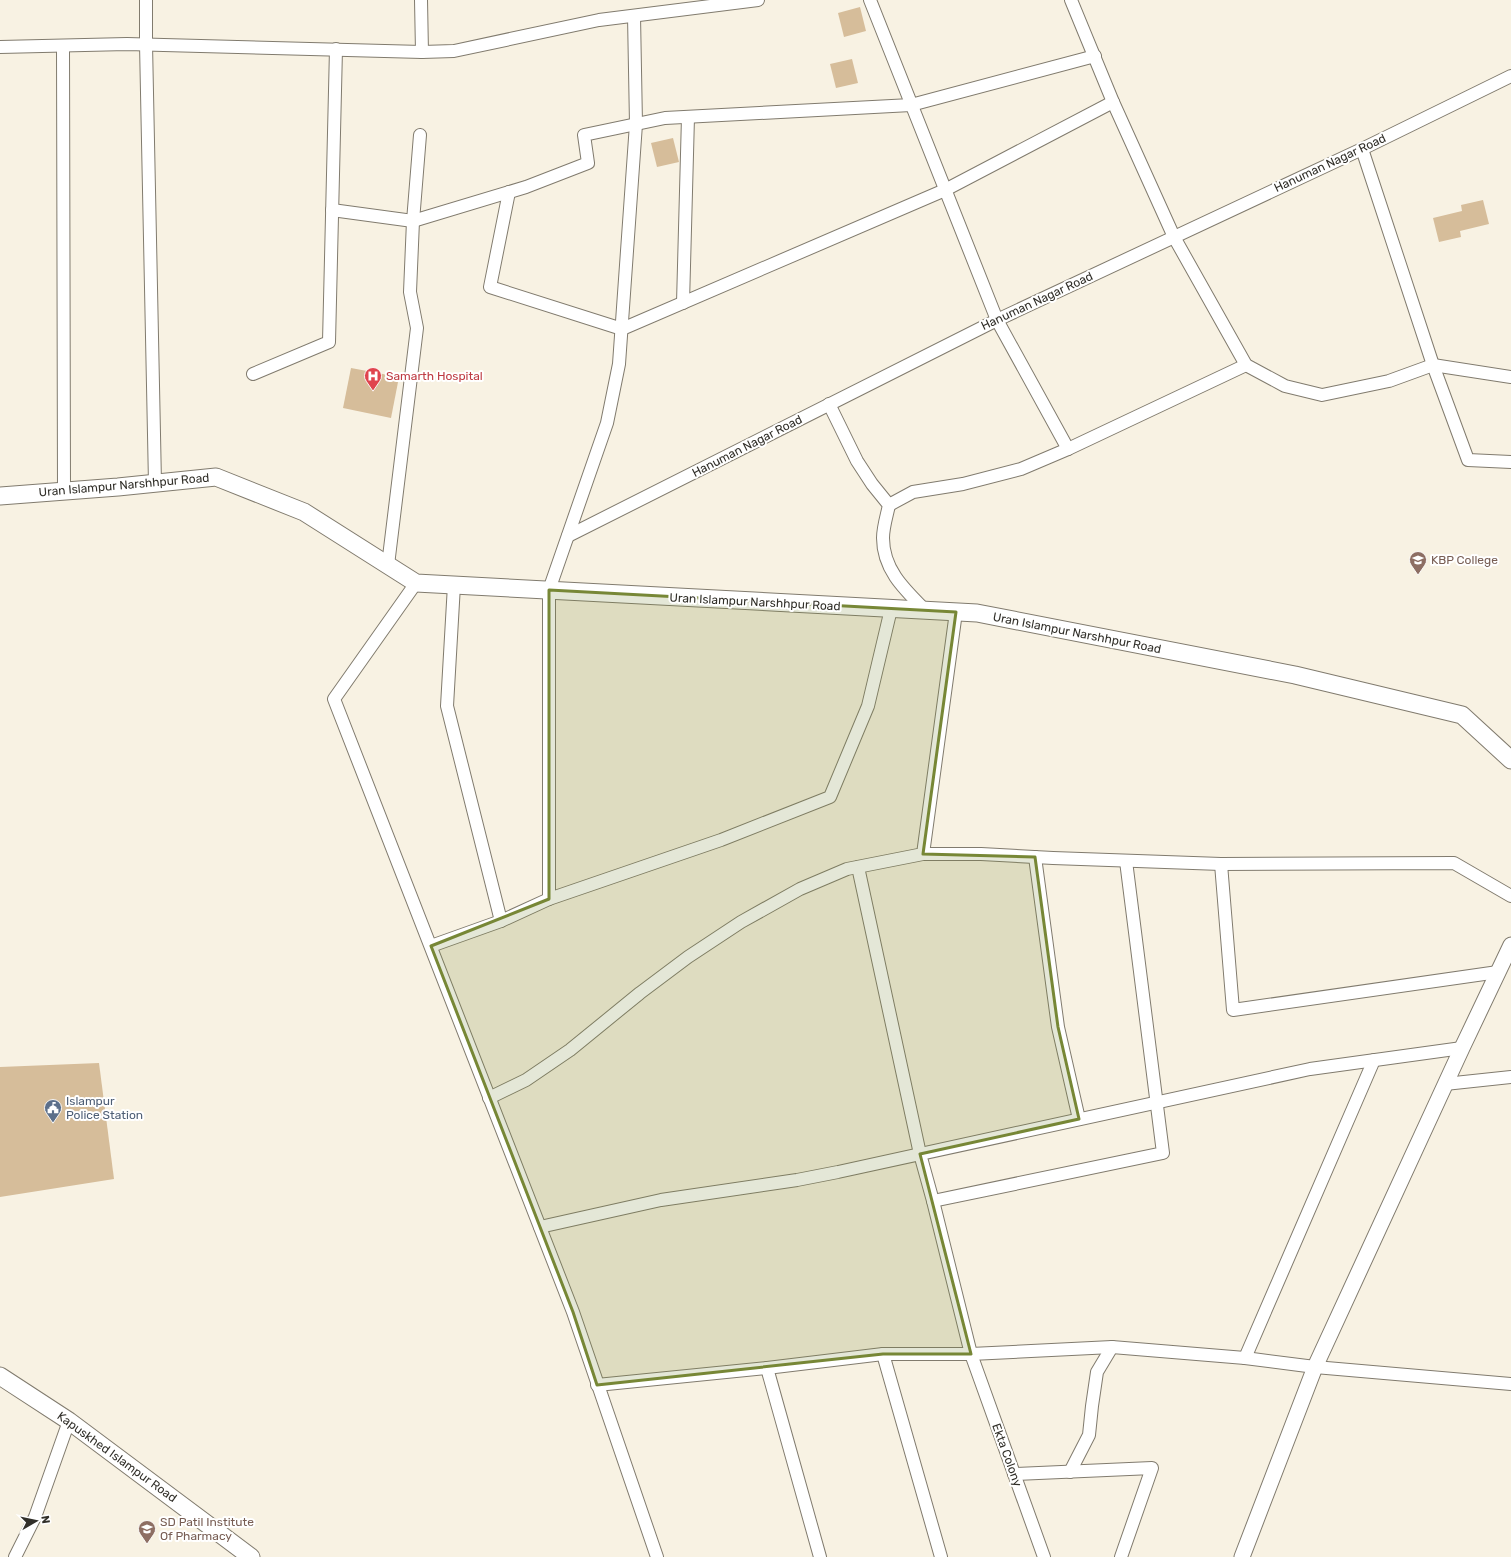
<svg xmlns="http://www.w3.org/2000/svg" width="1511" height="1557" font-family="Rubik,sans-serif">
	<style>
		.building { fill: #d6bd9a }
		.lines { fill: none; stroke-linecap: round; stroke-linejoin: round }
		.minor-casing { stroke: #817b6e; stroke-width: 14 }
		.tertiary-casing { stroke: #817b6e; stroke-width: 17 }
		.secondary-casing { stroke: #817b6e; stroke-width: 19 }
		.minor { stroke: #fff; stroke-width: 12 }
		.tertiary { stroke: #fff; stroke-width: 15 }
		.secondary { stroke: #fff; stroke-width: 17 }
		.marked { fill: #778736; fill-opacity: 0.2; stroke: #778736; stroke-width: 3; stroke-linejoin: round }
		.labels { text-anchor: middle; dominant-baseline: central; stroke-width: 4; stroke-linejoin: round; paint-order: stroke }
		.street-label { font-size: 12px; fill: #312f29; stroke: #fff }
		.health-label { font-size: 12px; fill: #be3a42; stroke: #fff; text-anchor: start }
		.education-label { font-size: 12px; fill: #785e54; stroke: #fff; text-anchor: start }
		.service-label { font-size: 12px; fill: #4e5e75; stroke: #fff; text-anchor: start }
	</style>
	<rect width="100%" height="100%" fill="#f8f2e3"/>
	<g class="building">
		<polygon points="860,7 866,31 844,37 838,13"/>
		<polygon points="852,59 858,83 836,88 830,64"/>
		<polygon points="673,138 679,162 657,167 651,143"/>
		<polygon points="1483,200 1489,224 1460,231 1461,237 1439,242 1433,218 1462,211 1461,205"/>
		<polygon points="351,368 399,377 391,418 343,408"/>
		<polygon points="99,1063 114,1179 0,1197 0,1067"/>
	</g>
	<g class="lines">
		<defs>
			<g id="minor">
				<polyline points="146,0 146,44 155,483"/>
				<polyline points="421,0 422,52"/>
				<polyline points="870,0 997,320 1068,449"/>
				<polyline points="1071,0 1113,102 1174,237 1246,365 1285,386 1322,395 1389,381 1433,365 1511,377"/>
				<polyline points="63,46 64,492"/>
				<polyline points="0,47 127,44 422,52 454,51 599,20 758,0"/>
				<polyline points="1362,149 1433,365 1468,460 1511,462"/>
				<polyline points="509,192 490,287 622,329 945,190 1113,102"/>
				<polyline points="332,210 413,221 526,187 588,163 584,135 665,118 911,105 1095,56"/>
				<polyline points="683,303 688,117"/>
				<polyline points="253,374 329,342 336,49"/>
				<path d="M 829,404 L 857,461 L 872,484 L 889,505 C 887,515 883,527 883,538 C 883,570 905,590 926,611"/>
				<polyline points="889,505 913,492 963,484 1021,469 1068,449 1246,365"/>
				<polyline points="568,536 997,320 1362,149 1511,76"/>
				<polyline points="388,565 417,328 410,292 413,221 420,135"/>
				<polyline points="416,583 334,699 573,1312 657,1557"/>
				<polyline points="454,585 447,706 501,921"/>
				<polyline points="923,854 981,854 1053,858 1221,864 1454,863 1511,896"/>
				<polyline points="1035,857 1058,1027 1079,1119"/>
				<polyline points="1221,864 1233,1010 1498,972"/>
				<polyline points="858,867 920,1154 933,1201 971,1354 1044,1557"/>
				<polyline points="549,899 549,590 607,423 619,364 636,124 634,16"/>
				<polyline points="431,946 501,921 549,899 721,840 830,797 868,706 891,609"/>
				<polyline points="1445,1084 1511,1077"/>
				<polyline points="489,1098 526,1080 570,1050 640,993 688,957 741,922 800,889 847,869 923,854 956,612"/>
				<polyline points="933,1201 1163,1153 1126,861"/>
				<polyline points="540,1227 661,1200 797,1180 838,1172 1310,1069 1462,1048"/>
				<polyline points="883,1354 941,1557"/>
				<polyline points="1245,1358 1374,1060"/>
				<polyline points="767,1368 820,1557"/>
				<polyline points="597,1385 767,1368 883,1354 971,1354 1112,1347 1245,1358 1315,1367 1511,1384"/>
				<polyline points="1070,1472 1089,1435 1092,1406 1097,1372 1112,1347"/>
				<polyline points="1014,1474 1152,1468 1121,1557"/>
				<polyline points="15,1557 35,1517 69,1421"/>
			</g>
			<polyline id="tertiary" points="1242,1557 1315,1367 1462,1048 1511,945"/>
			<g id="secondary">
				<polyline points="0,496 118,487 216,477 304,512 416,583 977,613 1295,675 1462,715 1511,760"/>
				<polyline points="0,1376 69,1421 251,1557"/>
			</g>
		</defs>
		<use href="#minor" class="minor-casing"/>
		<use href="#tertiary" class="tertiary-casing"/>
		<use href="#secondary" class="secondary-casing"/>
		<use href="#minor" class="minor"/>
		<use href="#tertiary" class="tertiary"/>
		<use href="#secondary" class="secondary"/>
	</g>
	<path class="marked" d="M 549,590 L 956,612 L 923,854 L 1035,857 L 1058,1027 L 1079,1119 L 920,1154 L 971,1354 L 883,1354 L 597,1385 L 573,1312 L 431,946 L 549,899 Z"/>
	<defs>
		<symbol id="hospital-pin" viewBox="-11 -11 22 30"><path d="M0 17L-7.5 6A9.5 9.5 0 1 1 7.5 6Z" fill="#e0444e" stroke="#fff"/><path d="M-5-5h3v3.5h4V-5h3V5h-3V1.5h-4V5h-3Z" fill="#fff"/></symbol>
		<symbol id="university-pin" viewBox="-11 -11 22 30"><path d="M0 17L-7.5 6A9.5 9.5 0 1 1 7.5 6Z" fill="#8d6e63" stroke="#fff"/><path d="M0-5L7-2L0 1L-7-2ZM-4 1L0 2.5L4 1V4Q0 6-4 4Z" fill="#fff"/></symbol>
		<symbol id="civic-pin" viewBox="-11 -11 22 30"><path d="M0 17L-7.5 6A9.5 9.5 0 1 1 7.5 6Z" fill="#5c6f8a" stroke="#fff"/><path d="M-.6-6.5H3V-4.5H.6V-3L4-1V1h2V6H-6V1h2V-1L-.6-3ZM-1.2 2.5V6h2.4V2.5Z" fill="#fff"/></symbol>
	</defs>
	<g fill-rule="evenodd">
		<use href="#hospital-pin" x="363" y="366" width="20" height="27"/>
		<use href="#university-pin" x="1408" y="550" width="20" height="27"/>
		<use href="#civic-pin" x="43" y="1098" width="20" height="27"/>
		<use href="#university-pin" x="137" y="1519" width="20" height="27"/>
	</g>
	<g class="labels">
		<g class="street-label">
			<text transform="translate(1330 163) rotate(-25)">Hanuman Nagar Road</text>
			<text transform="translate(1037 301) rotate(-25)">Hanuman Nagar Road</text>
			<text transform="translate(747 446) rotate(-27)">Hanuman Nagar Road</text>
			<text transform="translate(124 485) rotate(-5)">Uran Islampur Narshhpur Road</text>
			<text transform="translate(755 602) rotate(3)">Uran Islampur Narshhpur Road</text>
			<text transform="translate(1077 633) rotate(11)">Uran Islampur Narshhpur Road</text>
			<text transform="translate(1007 1455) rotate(70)">Ekta Colony</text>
			<text transform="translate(117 1457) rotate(36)">Kapuskhed Islampur Road</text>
		</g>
		<g class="health-label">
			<text x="386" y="376">Samarth Hospital</text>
		</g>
		<g class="education-label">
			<text x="1431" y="560">KBP College</text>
			<text x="160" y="1522">SD Patil Institute<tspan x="160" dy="14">Of Pharmacy</tspan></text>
		</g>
		<g class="service-label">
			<text x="66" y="1101">Islampur<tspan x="66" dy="14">Police Station</tspan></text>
		</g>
	</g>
	<g transform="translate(36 1521) rotate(81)" stroke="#ffffff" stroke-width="3" paint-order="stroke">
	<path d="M0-3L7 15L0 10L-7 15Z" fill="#312f29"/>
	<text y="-6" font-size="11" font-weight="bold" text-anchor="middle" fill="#312f29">N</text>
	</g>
</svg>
